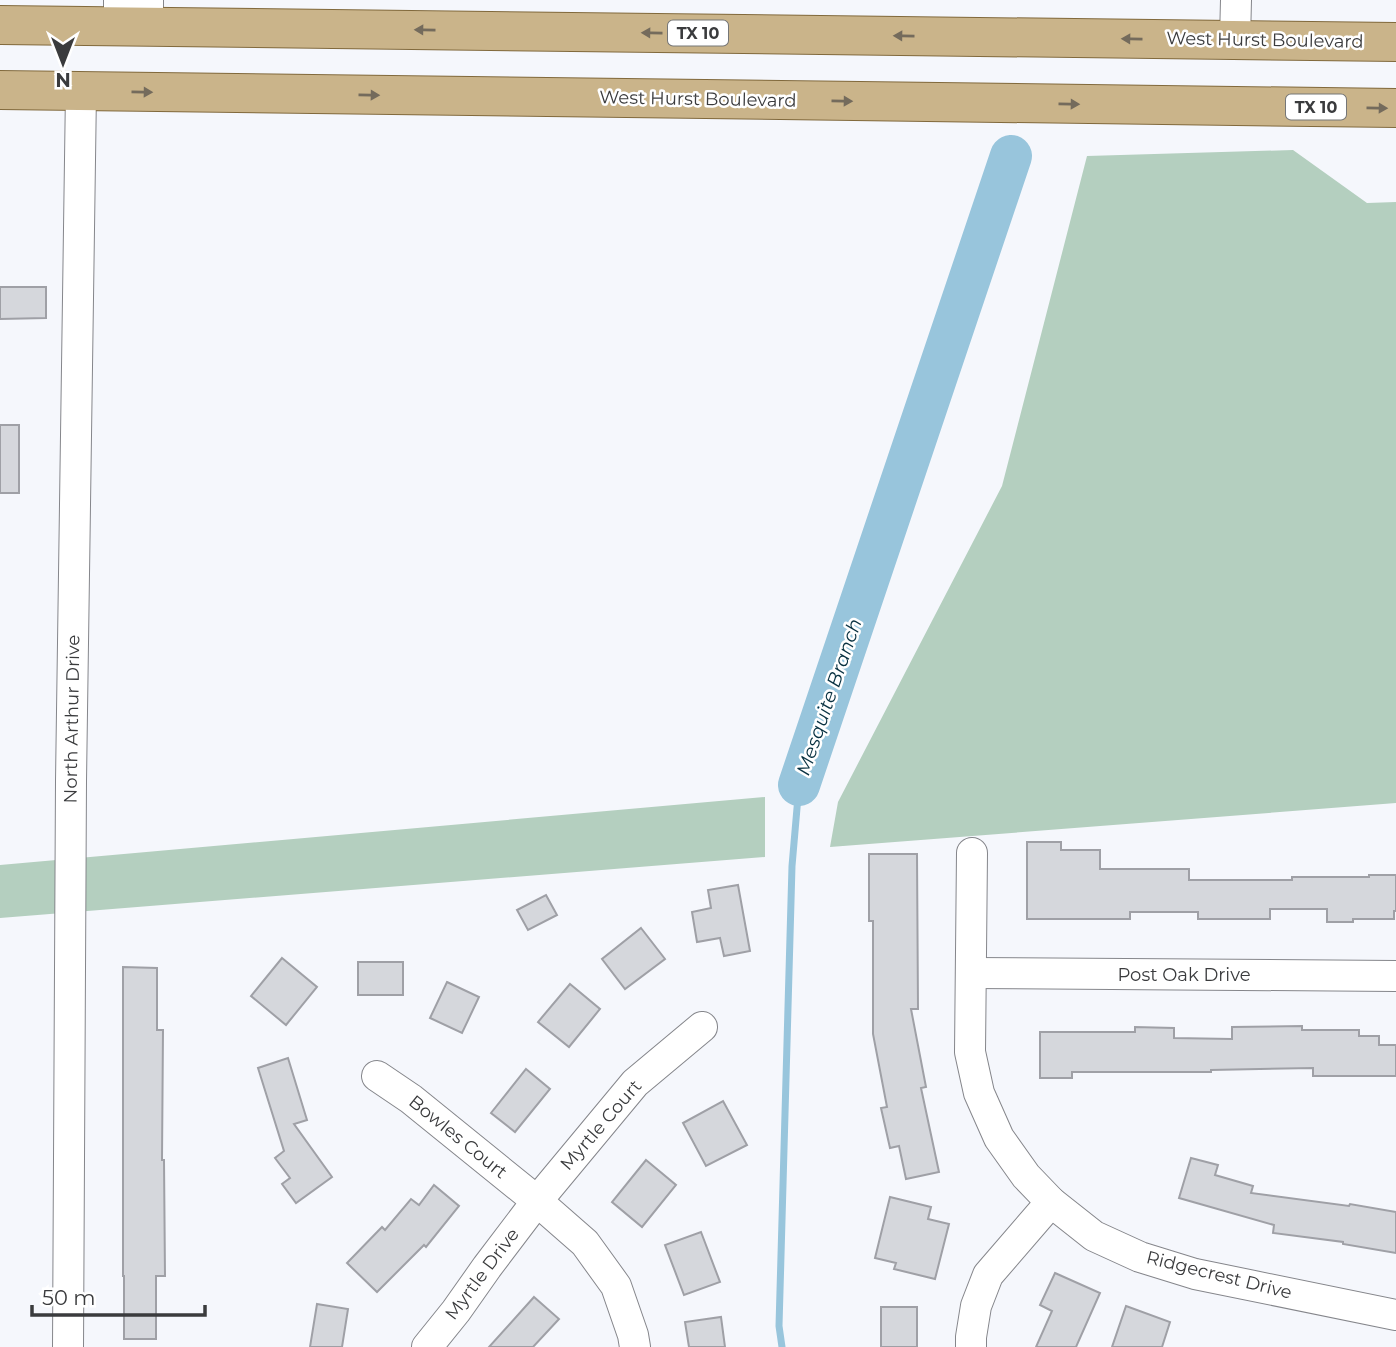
<svg xmlns="http://www.w3.org/2000/svg" width="1396" height="1347" font-family="Montserrat,sans-serif">
	<style>
		.green { fill: #b4cfbf }
		.lines { fill: none; stroke-linecap: round; stroke-linejoin: round }
		.stream { stroke: #98c5dc; stroke-width: 7 }
		.river { stroke: #98c5dc; stroke-width: 42 }
		.building { fill: #d5d7dc; stroke: #9fa0a6; stroke-width: 2 }
		.minor-casing { stroke: #85868b; stroke-width: 32 }
		.major-casing { stroke: #81693c; stroke-width: 40 }
		.minor { stroke: #fff; stroke-width: 30 }
		.major { stroke: #cab48a; stroke-width: 38 }
		.oneway { fill: #746b5c }
		.labels { text-anchor: middle; dominant-baseline: central; stroke-width: 5; stroke-linejoin: round; paint-order: stroke }
		.shield { fill: #fff; stroke: #757677; stroke-width: 2 }
		.shield-label { font-size: 16px; font-weight: bold; fill: #3a3b3d }
		.street-label { font-size: 18px; fill: #3a3b3d; stroke: #fff }
		.water-label { font-size: 19px; font-style: italic; fill: #083141; stroke: #fff }
	</style>
	<rect width="100%" height="100%" fill="#f5f7fc"/>
	<g class="green">
		<polygon points="1293,150 1367,203 1396,202 1396,803 830,847 838,802 1002,486 1087,156"/>
		<polygon points="765,797 765,857 0,918 0,865"/>
	</g>
	<g class="lines">
		<polyline class="stream" points="782,1347 779,1326 792,866 799,785"/>
		<polyline class="river" points="799,785 1011,156"/>
	</g>
	<g class="building">
		<polygon points="0,287 46,287 46,318 0,319"/>
		<rect x="0" y="425" width="19" height="68"/>
		<polygon points="1027,842 1061,842 1061,850 1100,850 1100,869 1189,869 1189,880 1292,880 1292,877 1369,877 1369,875 1396,875 1396,911 1394,911 1394,919 1353,919 1353,922 1327,922 1327,909 1270,909 1270,919 1198,919 1198,912 1130,912 1130,919 1027,919"/>
		<polygon points="869,854 917,854 918,1009 911,1009 926,1087 921,1088 939,1172 906,1179 899,1146 890,1148 881,1108 887,1107 873,1034 873,921 869,921"/>
		<polygon points="738,885 750,951 724,956 720,938 697,942 692,912 711,908 708,890"/>
		<polygon points="546,895 557,915 528,930 517,910"/>
		<polygon points="641,928 665,959 625,989 602,959"/>
		<polygon points="282,958 317,987 286,1025 251,996"/>
		<rect x="358" y="962" width="45" height="33"/>
		<polygon points="123,967 157,968 157,1030 163,1030 162,1160 164,1160 165,1276 156,1276 156,1339 124,1339 124,1276 123,1276"/>
		<polygon points="447,982 479,997 462,1033 430,1018"/>
		<polygon points="570,984 600,1009 569,1047 538,1022"/>
		<polygon points="1302,1026 1302,1030 1359,1030 1359,1036 1379,1036 1379,1045 1396,1045 1396,1076 1313,1076 1313,1068 1211,1070 1211,1072 1072,1072 1072,1078 1040,1078 1040,1032 1135,1032 1135,1027 1174,1028 1174,1038 1232,1039 1232,1027"/>
		<polygon points="288,1058 307,1120 294,1124 332,1177 296,1203 282,1184 290,1178 275,1158 284,1151 258,1068"/>
		<polygon points="526,1069 550,1089 515,1132 491,1113"/>
		<polygon points="723,1101 747,1145 706,1166 683,1123"/>
		<polygon points="1191,1158 1218,1165 1215,1175 1253,1186 1251,1193 1349,1206 1350,1204 1396,1212 1396,1253 1343,1244 1343,1242 1273,1233 1274,1225 1179,1198"/>
		<polygon points="646,1160 676,1185 642,1227 612,1202"/>
		<polygon points="434,1185 459,1206 426,1247 424,1245 377,1292 347,1263 382,1227 385,1230 411,1199 419,1205"/>
		<polygon points="890,1197 931,1207 928,1219 949,1224 935,1279 894,1269 896,1263 875,1258"/>
		<polygon points="701,1232 720,1282 684,1295 665,1245"/>
		<polygon points="1055,1273 1100,1293 1076,1347 1036,1347 1052,1311 1040,1305"/>
		<polygon points="534,1297 559,1319 533,1347 489,1347"/>
		<polygon points="317,1304 348,1309 342,1347 310,1347"/>
		<polygon points="1126,1306 1170,1322 1162,1347 1112,1347"/>
		<rect x="881" y="1307" width="36" height="40"/>
		<polygon points="721,1317 725,1347 689,1347 685,1322"/>
	</g>
	<g class="lines">
		<defs>
			<g id="minor">
				<polyline points="119,26 119,0"/>
				<polyline points="148,26 148,0"/>
				<polyline points="1235,40 1236,0"/>
				<polyline points="972,853 970,1052 979,1093 999,1138 1026,1176 1051,1202 1094,1236 1140,1257 1195,1274 1396,1315"/>
				<polyline points="971,973 1396,976"/>
				<polyline points="377,1076 411,1099 537,1201 585,1243 616,1286 633,1335 635,1347"/>
				<polyline points="68,1347 71,781 81,91"/>
				<polyline points="427,1347 456,1311 487,1267 537,1201 635,1083 702,1027"/>
				<polyline points="971,1347 971,1337 976,1306 988,1275 1051,1202"/>
			</g>
			<g id="major">
				<polyline points="0,25 1396,42"/>
				<polyline points="0,90 1396,108"/>
			</g>
		</defs>
		<use href="#minor" class="minor-casing"/>
		<use href="#major" class="major-casing"/>
		<use href="#minor" class="minor"/>
		<use href="#major" class="major"/>
	</g>
	<defs><path id="oneway-solid" d="M-6-.8H1V-3.2L6.5 0L1 3.2V.8H-6Z" transform="scale(1.75)"/></defs>
	<g class="oneway">
		<use href="#oneway-solid" transform="translate(425 30) rotate(-179)"/>
		<use href="#oneway-solid" transform="translate(652 33) rotate(-179)"/>
		<use href="#oneway-solid" transform="translate(904 36) rotate(-179)"/>
		<use href="#oneway-solid" transform="translate(1132 39) rotate(-179)"/>
		<use href="#oneway-solid" transform="translate(142 92) rotate(1)"/>
		<use href="#oneway-solid" transform="translate(369 95) rotate(1)"/>
		<use href="#oneway-solid" transform="translate(842 101) rotate(1)"/>
		<use href="#oneway-solid" transform="translate(1069 104) rotate(1)"/>
		<use href="#oneway-solid" transform="translate(1377 108) rotate(1)"/>
	</g>
	<g class="labels">
		<g class="shield">
			<rect x="668" y="20.5" width="60" height="25" rx="5"/>
			<rect x="1286" y="94.5" width="60" height="25" rx="5"/>
		</g>
		<g class="shield-label">
			<text x="698" y="33">TX 10</text>
			<text x="1316" y="107">TX 10</text>
		</g>
		<g class="street-label">
			<text transform="translate(1265 40) rotate(1)">West Hurst Boulevard</text>
			<text transform="translate(698 99) rotate(1)">West Hurst Boulevard</text>
			<text transform="translate(72 719) rotate(-89)">North Arthur Drive</text>
			<text x="1184" y="975">Post Oak Drive</text>
			<text transform="translate(601 1125) rotate(-49)">Myrtle Court</text>
			<text transform="translate(458 1137) rotate(39)">Bowles Court</text>
			<text transform="translate(482 1274) rotate(-53)">Myrtle Drive</text>
			<text transform="translate(1219 1275) rotate(14)">Ridgecrest Drive</text>
		</g>
		<g class="water-label">
			<text transform="translate(829 697) rotate(-71)">Mesquite Branch</text>
		</g>
	</g>
	<g transform="translate(63 63) rotate(180)" stroke="#ffffff" stroke-width="5" paint-order="stroke">
	<path d="M0-5L12 26L0 18L-12 26Z" fill="#3a3b3d"/>
	<text y="-10" font-size="19" font-weight="bold" text-anchor="middle" fill="#3a3b3d">N</text>
	</g>
	<path d="M32 1305v10h173v-10" fill="none" stroke="#3a3b3d" stroke-width="3.5"/>
	<text x="42" y="1305" font-size="21" fill="#3a3b3d" stroke="#ffffff" stroke-width="5" paint-order="stroke">50 m</text>
</svg>
